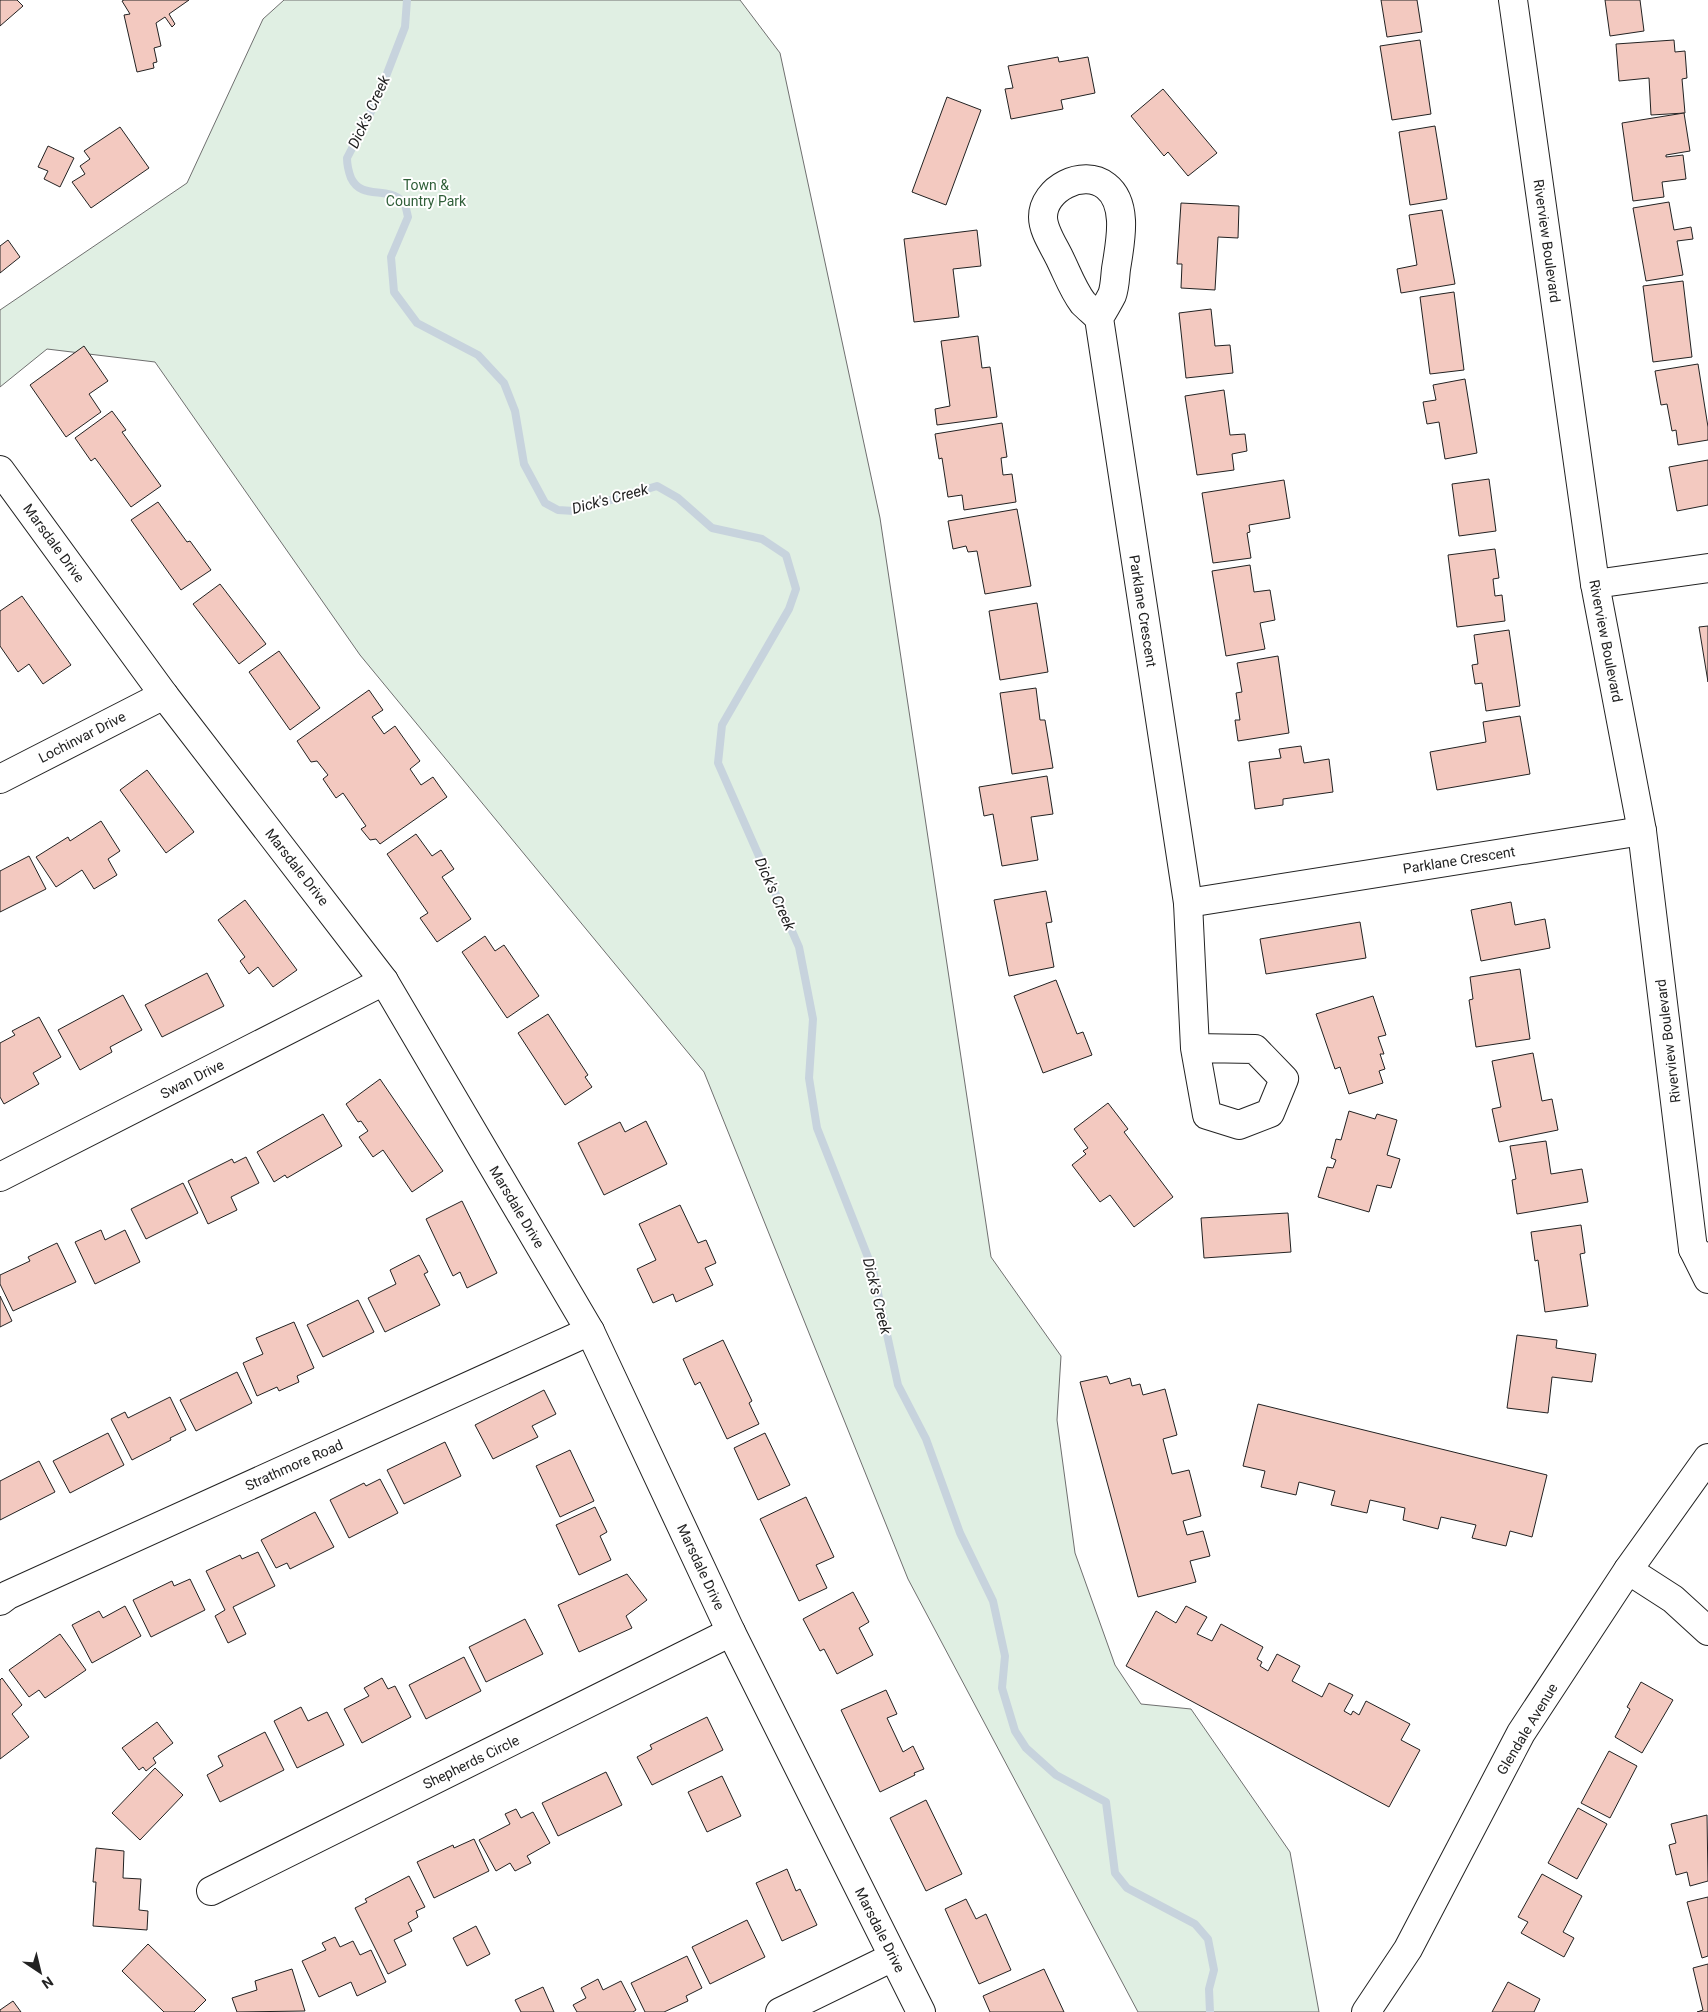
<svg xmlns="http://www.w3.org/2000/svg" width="1708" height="2012" font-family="Roboto,sans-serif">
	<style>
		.green { fill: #e0efe3; stroke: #6f6f6f }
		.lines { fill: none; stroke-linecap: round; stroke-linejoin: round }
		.stream { stroke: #c7d3dd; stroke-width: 8 }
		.building { fill: #f3c9c0; stroke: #222 }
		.minor-casing { stroke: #222; stroke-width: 30 }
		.major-casing { stroke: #222; stroke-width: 30 }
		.minor { stroke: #fff; stroke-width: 28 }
		.major { stroke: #fff; stroke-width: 28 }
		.labels { text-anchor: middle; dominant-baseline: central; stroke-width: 4; stroke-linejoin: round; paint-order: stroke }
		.park-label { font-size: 14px; fill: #2f5e38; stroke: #fff }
		.street-label { font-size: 14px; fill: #222; stroke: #fff }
		.water-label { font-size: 15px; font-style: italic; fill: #222; stroke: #fff }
	</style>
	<rect width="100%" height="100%" fill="#fff"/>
	<polygon class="green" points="284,0 740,0 780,53 880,518 991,1257 1061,1356 1057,1420 1075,1553 1115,1665 1141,1704 1191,1709 1290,1852 1319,2012 1138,2012 908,1579 704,1072 360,655 155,362 47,349 0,387 0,310 187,183 263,19"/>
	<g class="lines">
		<path class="stream" d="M 407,0 L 405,27 L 376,102 L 347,158 C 347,166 348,170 351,178 C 362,201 387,185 403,202 C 406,205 407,213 408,217 L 391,257 L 394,292 L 417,323 L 478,355 L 504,383 L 515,411 L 524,464 L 545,503 L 558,510 L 574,511 L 657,486 L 678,498 L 712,528 L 762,539 L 786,555 L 796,589 L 789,609 L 722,725 L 718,763 L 799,947 L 813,1019 L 809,1078 L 817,1128 L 873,1270 L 898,1385 L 926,1439 L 960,1533 L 993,1601 L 1005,1656 L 1002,1688 L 1015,1731 L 1026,1748 L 1056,1775 L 1106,1802 L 1115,1873 L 1127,1888 L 1195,1924 L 1208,1939 L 1214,1970 L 1209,1989 L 1210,2012"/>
	</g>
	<g class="building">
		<polygon points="0,0 17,0 23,6 0,26"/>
		<polygon points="124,0 189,0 169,14 175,24 172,27 165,17 156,23 161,46 154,48 157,62 153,63 154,68 137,72 124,15 130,14 122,1"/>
		<polygon points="1381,0 1417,0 1422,32 1387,37"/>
		<polygon points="1605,0 1640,0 1644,31 1610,36"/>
		<polygon points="1420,40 1431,114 1392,120 1380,46"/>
		<polygon points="1674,40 1675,52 1685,51 1687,78 1682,79 1685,113 1651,115 1649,78 1619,81 1616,44"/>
		<polygon points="1058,57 1059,62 1088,57 1095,93 1061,100 1063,109 1011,119 1005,89 1013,88 1008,66"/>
		<polygon points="1163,89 1217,153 1188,176 1168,152 1164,156 1131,116"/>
		<polygon points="947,97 981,110 946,205 912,192"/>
		<polygon points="1684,113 1690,151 1666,155 1666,157 1683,155 1686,179 1662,182 1664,197 1633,201 1622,123"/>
		<polygon points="1435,126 1447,199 1410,205 1399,132"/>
		<polygon points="120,127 149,168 91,208 72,182 85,174 80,166 90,159 84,151"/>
		<polygon points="48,146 74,158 60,187 44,179 48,171 38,167"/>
		<polygon points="1669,202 1674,230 1691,227 1693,239 1677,241 1683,275 1646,281 1633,208"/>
		<polygon points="1181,203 1239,206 1238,238 1218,237 1215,290 1181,288 1182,264 1177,264"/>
		<polygon points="1442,210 1455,284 1401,293 1397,269 1417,265 1409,215"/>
		<polygon points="977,230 981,266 953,269 959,317 914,322 904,239"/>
		<polygon points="8,240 20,257 0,273 0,246"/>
		<polygon points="1683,281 1692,357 1653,362 1643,286"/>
		<polygon points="1454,292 1464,370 1430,374 1420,297"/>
		<polygon points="1211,309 1215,346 1230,345 1233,373 1186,378 1179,313"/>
		<polygon points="978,336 982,368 990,367 997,417 937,425 935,409 950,406 941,341"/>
		<polygon points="84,346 108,381 89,394 101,412 66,437 30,385"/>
		<polygon points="1698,364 1708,427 1708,440 1678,445 1676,430 1672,431 1667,404 1661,405 1655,371"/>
		<polygon points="1465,379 1477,453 1445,459 1439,422 1427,424 1423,402 1436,400 1433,385"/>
		<polygon points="1224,390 1230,435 1245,434 1247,451 1232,454 1234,470 1197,475 1185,396"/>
		<polygon points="112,411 126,430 122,432 161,486 131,507 95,458 91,461 75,438"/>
		<polygon points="1002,423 1007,457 1001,458 1003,475 1012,474 1016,502 964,510 962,495 948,497 942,458 939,459 935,434"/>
		<polygon points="1708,460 1708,505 1677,511 1669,467"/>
		<polygon points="1489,479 1496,531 1459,536 1452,484"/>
		<polygon points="1284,480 1290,518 1249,525 1250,532 1247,533 1251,558 1213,563 1202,493"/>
		<polygon points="158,502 187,542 190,541 211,570 181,590 131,520"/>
		<polygon points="1017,509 1031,586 985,594 977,551 968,552 966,546 953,549 948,521"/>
		<polygon points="1495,549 1499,578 1493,579 1495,596 1502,595 1505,621 1457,627 1448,555"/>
		<polygon points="1250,565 1254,592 1270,590 1275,620 1260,623 1265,649 1226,656 1212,571"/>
		<polygon points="220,584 266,644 239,664 193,604"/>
		<polygon points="22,596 71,665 43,684 29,664 18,672 0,646 0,611"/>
		<polygon points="1037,603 1048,672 1000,680 989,611"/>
		<polygon points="1708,626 1708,682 1699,627"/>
		<polygon points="1509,630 1520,706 1486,711 1482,683 1475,684 1472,665 1478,664 1474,635"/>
		<polygon points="279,651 320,708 290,730 249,672"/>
		<polygon points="1278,656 1289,733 1238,741 1235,720 1240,720 1236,693 1242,692 1237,663"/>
		<polygon points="1036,688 1040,720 1045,720 1053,768 1012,774 1000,693"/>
		<polygon points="369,690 383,710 372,717 384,734 395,726 420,761 410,769 421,785 433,777 447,797 380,844 376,839 370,840 361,829 366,826 343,793 336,798 323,779 328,775 317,761 311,762 297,741"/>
		<polygon points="1520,716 1530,774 1437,790 1430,752 1486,742 1483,722"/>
		<polygon points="1301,746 1304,763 1329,759 1333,792 1283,799 1283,805 1255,809 1249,762 1281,758 1279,749"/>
		<polygon points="147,770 194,832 166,853 120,790"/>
		<polygon points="1047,776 1053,814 1031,817 1038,860 1002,866 993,814 984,816 979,787"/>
		<polygon points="101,821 120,851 108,859 117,875 94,889 82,870 56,887 36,857 68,837 70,841"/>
		<polygon points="416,834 432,856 441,850 454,869 442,877 471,919 437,942 420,918 428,913 387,854"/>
		<polygon points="29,856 46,889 0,912 0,871"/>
		<polygon points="1046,891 1052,922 1046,923 1054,967 1009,976 994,900"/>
		<polygon points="245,900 297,970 273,987 258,967 249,974 240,961 245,957 218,920"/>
		<polygon points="1511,902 1515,925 1545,919 1550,948 1481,961 1471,910"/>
		<polygon points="1360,922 1366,958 1266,974 1260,939"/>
		<polygon points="485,936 495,951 504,945 539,996 507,1018 462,952"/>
		<polygon points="1520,969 1530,1039 1476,1047 1469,1000 1473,999 1470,977"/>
		<polygon points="207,973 224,1006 162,1037 145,1005"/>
		<polygon points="1056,980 1077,1034 1083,1032 1092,1055 1043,1073 1014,996"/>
		<polygon points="123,995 142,1030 110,1047 112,1052 80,1070 58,1030"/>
		<polygon points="1373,996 1386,1035 1378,1037 1384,1054 1380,1054 1385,1069 1379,1071 1383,1083 1349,1094 1340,1067 1335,1069 1316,1014"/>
		<polygon points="548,1014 588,1075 585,1077 592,1087 565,1105 518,1033"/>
		<polygon points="39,1017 61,1057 33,1073 39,1084 4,1104 0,1097 0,1043 15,1035 12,1031"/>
		<polygon points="1533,1053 1542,1101 1552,1099 1558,1130 1499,1142 1492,1109 1501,1107 1492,1061"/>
		<polygon points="380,1079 443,1171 412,1192 383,1150 373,1157 359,1137 368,1131 361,1121 358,1122 346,1104"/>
		<polygon points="1108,1103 1128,1129 1124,1132 1173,1197 1134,1227 1110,1195 1100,1202 1072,1165 1086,1154 1083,1151 1088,1148 1074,1129"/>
		<polygon points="1349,1111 1375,1119 1377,1114 1397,1120 1387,1155 1400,1159 1391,1188 1377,1185 1369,1212 1318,1197 1327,1167 1333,1168 1336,1160 1331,1158 1336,1139 1341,1140"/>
		<polygon points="323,1114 342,1146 287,1178 285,1175 274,1182 257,1152"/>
		<polygon points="646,1121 667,1164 604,1195 578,1143 620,1122 625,1132"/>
		<polygon points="1546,1141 1551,1174 1582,1169 1588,1202 1517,1214 1512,1180 1516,1179 1510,1146"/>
		<polygon points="246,1157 259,1183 231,1197 237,1210 208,1224 188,1181 232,1159 234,1163"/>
		<polygon points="183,1183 198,1213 146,1239 131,1209"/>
		<polygon points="462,1201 497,1273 467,1288 460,1272 453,1276 426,1219"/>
		<polygon points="680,1205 698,1243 706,1240 716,1263 705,1268 713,1285 676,1302 673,1294 653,1303 637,1269 656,1260 639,1224"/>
		<polygon points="1288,1213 1291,1252 1204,1258 1201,1218"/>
		<polygon points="1581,1225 1585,1253 1580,1254 1588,1306 1545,1312 1538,1260 1535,1261 1531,1232"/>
		<polygon points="101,1230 105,1240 125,1230 140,1262 95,1284 75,1242"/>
		<polygon points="57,1243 76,1282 13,1311 0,1284 0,1275 30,1261 28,1257"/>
		<polygon points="419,1255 428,1272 424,1274 440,1305 385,1332 368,1298 396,1284 390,1270"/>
		<polygon points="0,1296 12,1321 0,1327"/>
		<polygon points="358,1300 374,1332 323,1357 307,1325"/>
		<polygon points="294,1322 314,1368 297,1376 299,1382 279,1391 277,1387 257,1396 243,1363 263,1354 256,1338"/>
		<polygon points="1517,1335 1557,1340 1556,1348 1596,1354 1592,1382 1552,1377 1548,1413 1507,1408"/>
		<polygon points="723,1340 752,1401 749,1403 759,1424 727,1439 700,1382 695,1385 683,1359"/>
		<polygon points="237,1372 252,1403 196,1431 180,1400"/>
		<polygon points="1107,1376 1110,1384 1130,1378 1132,1386 1140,1384 1143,1395 1165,1389 1177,1435 1163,1439 1172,1474 1189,1470 1201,1516 1183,1521 1187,1535 1203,1531 1210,1556 1190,1561 1196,1582 1138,1597 1080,1382"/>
		<polygon points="544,1390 556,1414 532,1426 538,1437 493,1459 475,1425"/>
		<polygon points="170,1397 186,1430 170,1438 171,1440 132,1460 111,1419 125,1412 128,1418"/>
		<polygon points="1258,1404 1547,1475 1532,1537 1510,1531 1506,1546 1472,1538 1476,1525 1441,1517 1438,1529 1403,1520 1405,1508 1370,1500 1367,1513 1331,1505 1335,1491 1299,1482 1296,1495 1261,1487 1265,1471 1243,1466"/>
		<polygon points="108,1433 124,1465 70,1493 53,1461"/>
		<polygon points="765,1433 790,1485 758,1500 734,1448"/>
		<polygon points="445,1442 461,1476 404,1504 387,1470"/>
		<polygon points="570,1450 594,1501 560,1517 536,1466"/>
		<polygon points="39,1461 55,1492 0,1520 0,1481"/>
		<polygon points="380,1479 398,1513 349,1538 330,1500 364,1483 366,1486"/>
		<polygon points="806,1497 834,1557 816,1565 827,1588 799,1601 760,1519"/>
		<polygon points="595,1507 607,1532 600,1536 611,1560 579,1575 556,1525"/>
		<polygon points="315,1512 334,1547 290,1569 287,1563 276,1568 261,1540"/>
		<polygon points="258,1552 275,1586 233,1607 246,1634 228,1643 215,1616 225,1610 206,1571 240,1555 242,1559"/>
		<polygon points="627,1574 647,1600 626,1616 632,1628 579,1652 558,1605"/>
		<polygon points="190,1579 205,1610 151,1637 133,1600 172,1581 174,1586"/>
		<polygon points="853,1592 869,1622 859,1628 873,1655 837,1674 824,1649 820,1651 803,1619"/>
		<polygon points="125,1606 141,1636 92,1663 72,1625 99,1611 103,1618"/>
		<polygon points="1186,1606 1207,1617 1197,1634 1212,1641 1221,1624 1263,1647 1257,1659 1262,1662 1260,1666 1268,1671 1277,1654 1300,1666 1292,1681 1322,1697 1329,1683 1353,1695 1344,1711 1351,1715 1353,1711 1359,1715 1366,1701 1410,1724 1401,1740 1420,1750 1389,1807 1126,1666 1156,1611 1176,1623"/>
		<polygon points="525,1619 543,1654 486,1682 469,1647"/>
		<polygon points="60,1634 86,1670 45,1698 39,1690 29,1697 9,1670"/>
		<polygon points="464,1657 481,1691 426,1719 409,1685"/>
		<polygon points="2,1678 22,1705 12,1714 29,1737 0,1759 0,1680"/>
		<polygon points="382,1678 388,1689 395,1686 411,1717 362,1743 344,1709 369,1696 364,1688"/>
		<polygon points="1641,1682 1673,1700 1642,1753 1615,1737 1630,1709 1627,1707"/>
		<polygon points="886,1690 897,1714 887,1718 903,1752 913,1746 924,1769 914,1773 915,1775 880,1792 841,1710"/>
		<polygon points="301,1707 308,1721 327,1712 344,1745 297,1768 274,1721"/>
		<polygon points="707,1717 723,1750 652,1785 637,1757 652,1749 650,1745"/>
		<polygon points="157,1722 173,1743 153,1758 156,1763 146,1771 143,1767 139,1770 122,1748"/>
		<polygon points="265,1732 284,1770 220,1802 207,1775 223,1766 218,1756"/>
		<polygon points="1609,1751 1637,1766 1610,1818 1581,1803"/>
		<polygon points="155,1768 183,1795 140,1840 112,1813"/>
		<polygon points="606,1772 622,1805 558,1836 542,1803"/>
		<polygon points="722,1776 741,1816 707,1832 688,1792"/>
		<polygon points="926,1800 962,1874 926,1891 890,1818"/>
		<polygon points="1578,1808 1607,1824 1577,1879 1548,1863"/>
		<polygon points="516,1809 521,1818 533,1812 550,1843 527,1856 531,1863 515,1871 510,1863 496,1871 479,1840 510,1824 505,1814"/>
		<polygon points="1707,1815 1708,1881 1690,1886 1687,1872 1676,1875 1669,1845 1676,1843 1671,1824"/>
		<polygon points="474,1839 489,1871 434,1898 417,1862 453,1845 454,1848"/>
		<polygon points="96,1848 124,1851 123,1878 141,1879 139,1910 148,1911 147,1930 93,1926 96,1882 93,1882"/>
		<polygon points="787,1869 796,1891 800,1889 817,1925 782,1941 756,1883"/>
		<polygon points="1542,1874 1582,1896 1563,1932 1574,1938 1564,1957 1521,1933 1528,1922 1518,1917"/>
		<polygon points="409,1876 425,1907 416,1911 418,1917 408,1923 412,1931 394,1940 406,1965 388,1974 355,1908 367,1902 365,1899"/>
		<polygon points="1708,1897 1708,1956 1702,1958 1687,1902"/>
		<polygon points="966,1899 976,1919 986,1914 1011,1970 979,1984 945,1909"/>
		<polygon points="747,1920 765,1957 710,1984 692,1947"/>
		<polygon points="476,1926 490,1954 467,1966 453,1938"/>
		<polygon points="335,1937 340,1947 353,1941 360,1955 371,1950 386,1982 357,1996 351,1982 319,1997 302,1961 326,1950 322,1943"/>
		<polygon points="148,1944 206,2000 194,2012 164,2012 122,1971"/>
		<polygon points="687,1956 702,1988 686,1996 688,2001 664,2012 645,2012 631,1983"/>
		<polygon points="1708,1964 1708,2012 1697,2012 1703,2010 1693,1968"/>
		<polygon points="292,1969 305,2011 237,2012 232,1998 257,1990 255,1981"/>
		<polygon points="1044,1969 1064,2012 990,2012 983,1996"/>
		<polygon points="598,1979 603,1990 621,1981 636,2010 633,2012 577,2012 573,2005 586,1998 581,1988"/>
		<polygon points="1508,1982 1540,1999 1534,2012 1492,2012"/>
		<polygon points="543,1987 554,2012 521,2012 515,2000"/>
		<polygon points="13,2001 21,2012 0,2012 0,2010"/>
	</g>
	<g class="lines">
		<defs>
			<g id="minor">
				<polyline points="1513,0 1595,584 1642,831 1693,1249 1708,1279"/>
				<path d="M 1099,318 C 1094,313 1088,308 1083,303 C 1073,290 1067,273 1060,259 C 1054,246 1043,231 1043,217 C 1043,189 1083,168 1106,186 C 1129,204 1120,243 1116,269 C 1115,277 1115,287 1112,295 C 1108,303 1103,311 1099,318 L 1188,903 L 1195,1048 L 1207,1115 L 1239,1125 L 1270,1113 L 1284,1079 L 1255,1049 L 1195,1048"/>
				<polyline points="0,470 164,695 384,981 590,1331 731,1632 921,2012"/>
				<polyline points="1595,584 1708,568"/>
				<polyline points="0,779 164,695"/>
				<polyline points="1188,903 1642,831"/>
				<polyline points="0,1177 384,981"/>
				<polyline points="1628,1570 1673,1599 1708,1631"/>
				<polyline points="0,1601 8,1595 590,1331"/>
				<polyline points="211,1891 731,1632"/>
				<polyline points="780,2012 893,1957"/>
			</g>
			<g id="major">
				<polyline points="1693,1249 1708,1260"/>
				<polyline points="1366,2012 1408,1949 1521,1733 1628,1570 1708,1458"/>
			</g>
		</defs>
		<use href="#minor" class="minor-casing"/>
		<use href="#major" class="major-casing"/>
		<use href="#minor" class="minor"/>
		<use href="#major" class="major"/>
	</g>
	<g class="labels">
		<g class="park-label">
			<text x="426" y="185">Town &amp;<tspan x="426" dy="16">Country Park</tspan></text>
		</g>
		<g class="street-label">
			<text transform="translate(1547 241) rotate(82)">Riverview Boulevard</text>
			<text transform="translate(54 543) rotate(54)">Marsdale Drive</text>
			<text transform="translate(1143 611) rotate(81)">Parklane Crescent</text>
			<text transform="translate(1606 641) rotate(79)">Riverview Boulevard</text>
			<text transform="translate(82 737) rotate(-27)">Lochinvar Drive</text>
			<text transform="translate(1459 860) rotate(-9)">Parklane Crescent</text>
			<text transform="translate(297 867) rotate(52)">Marsdale Drive</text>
			<text transform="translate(1668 1041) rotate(-97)">Riverview Boulevard</text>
			<text transform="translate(192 1079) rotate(-27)">Swan Drive</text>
			<text transform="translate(517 1207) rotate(59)">Marsdale Drive</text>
			<text transform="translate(294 1465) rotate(-24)">Strathmore Road</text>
			<text transform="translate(701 1567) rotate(65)">Marsdale Drive</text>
			<text transform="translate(1527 1729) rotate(-59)">Glendale Avenue</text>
			<text transform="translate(471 1762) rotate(-26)">Shepherds Circle</text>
			<text transform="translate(880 1930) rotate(63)">Marsdale Drive</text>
		</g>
		<g class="water-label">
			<text transform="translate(369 112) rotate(-65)">Dick's Creek</text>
			<text transform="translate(610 499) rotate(-15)">Dick's Creek</text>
			<text transform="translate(775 894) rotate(66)">Dick's Creek</text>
			<text transform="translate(877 1296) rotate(76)">Dick's Creek</text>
		</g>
	</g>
	<g transform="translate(40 1972) rotate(145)" stroke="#ffffff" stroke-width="4" paint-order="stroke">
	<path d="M0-4L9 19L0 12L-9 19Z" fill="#222222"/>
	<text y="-8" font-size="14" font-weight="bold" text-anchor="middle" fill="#222222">N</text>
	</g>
</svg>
